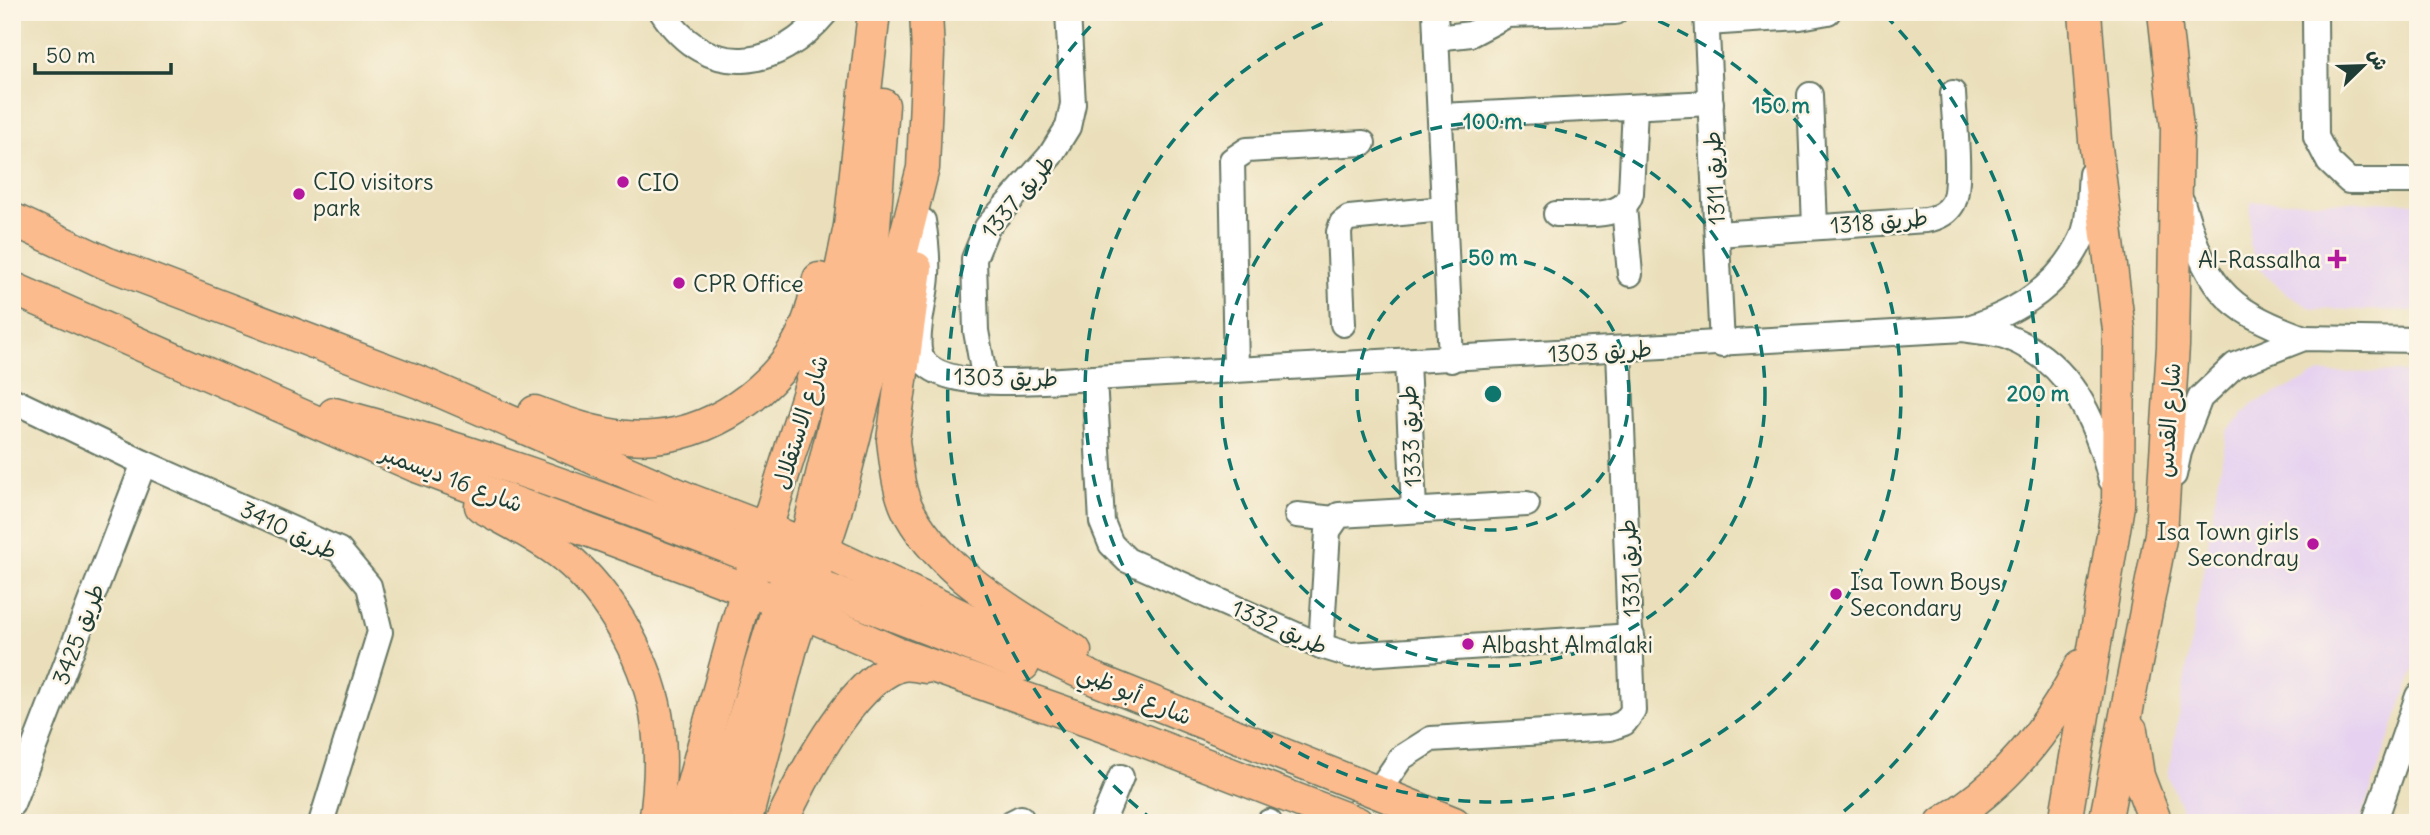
<svg xmlns="http://www.w3.org/2000/svg" width="2430" height="835" font-family="Delius,'Playpen Sans Arabic',sans-serif">
	<style>
		.built { fill: #e6d2f0 }
		.lines { fill: none; stroke-linecap: round; stroke-linejoin: round }
		.minor-casing { stroke: #667663; stroke-width: 28 }
		.major-casing { stroke: #667663; stroke-width: 35 }
		.minor { stroke: #fff; stroke-width: 24 }
		.major { stroke: #fbbb8c; stroke-width: 32 }
		.ring { fill: none; stroke: #0f766e; stroke-width: 3.5; stroke-dasharray: 12 9 }
		.poi-dot { fill: #b5179e; stroke: #fcf5e5; stroke-width: 2.5 }
		.labels { text-anchor: middle; dominant-baseline: central; stroke-width: 5; stroke-linejoin: round; paint-order: stroke }
		.street-label { font-size: 23px; fill: #1f3d34; stroke: #fcf5e5 }
		.poi-label { font-size: 23px; fill: #1f3d34; stroke: #fcf5e5; text-anchor: start }
		.centre { fill: #0f766e; stroke: #fcf5e5; stroke-width: 3.5 }
		.ring-label { font-size: 21px; text-anchor: middle; font-weight: bold; fill: #0f766e; stroke: #fcf5e5; stroke-width: 5; stroke-linejoin: round; paint-order: stroke }
	</style>
	<rect width="100%" height="100%" fill="#fcf5e5"/>
	<filter id="ink" filterUnits="userSpaceOnUse"><feTurbulence type="fractalNoise" baseFrequency=".0143" numOctaves="2"/><feDisplacementMap in="SourceGraphic" scale="14" xChannelSelector="R" yChannelSelector="G"/><feConvolveMatrix kernelMatrix="1 2 1 2 8 2 1 2 1" color-interpolation-filters="sRGB"/></filter>
	<filter id="wash" filterUnits="userSpaceOnUse"><feTurbulence type="fractalNoise" baseFrequency=".00686" numOctaves="4" result="noise"/><feDisplacementMap in="SourceGraphic" scale="28" xChannelSelector="R" yChannelSelector="G"/><feGaussianBlur stdDeviation="1.57" result="paint"/><feColorMatrix in="noise" values="0 0 0 0 0 0 0 0 0 0 0 0 0 0 0 0 0 1.4 0 .05"/><feComposite in="paint" operator="in"/></filter>
	<g filter="url(#wash)">
		<rect width="100%" height="100%" fill="#eadfba"/>
		<g class="built">
			<polygon points="2251,202 2418,202 2418,311 2313,309 2288,295 2263,273 2249,245"/>
			<polygon points="2418,372 2418,657 2359,823 2188,823 2168,777 2227,431 2253,404 2320,373"/>
		</g>
	</g>
	<g filter="url(#ink)">
		<g class="lines">
			<defs>
				<g id="minor">
					<path d="M 662,12 C 708,81 777,71 826,12"/>
					<polyline points="1435,12 1451,360"/>
					<polyline points="1706,12 1722,345"/>
					<polyline points="2315,12 2316,137 2329,162 2349,181 2418,181"/>
					<polyline points="1707,23 1800,17 1828,12"/>
					<polyline points="1436,38 1471,34 1507,15 1615,12"/>
					<polyline points="1810,95 1815,227"/>
					<polyline points="1440,116 1711,103"/>
					<path d="M 2182,202 C 2207,285 2220,308 2304,338"/>
					<polyline points="1624,207 1630,274"/>
					<path d="M 1556,214 C 1578,213 1625,221 1631,193 L 1635,107"/>
					<path d="M 923,221 C 926,239 928,257 927,275 C 926,299 916,326 919,350 C 926,397 1059,379 1094,378 L 1964,329 C 1977,332 1994,332 2007,337 C 2071,362 2095,419 2111,480"/>
					<path d="M 1717,234 L 1926,220 C 1937,218 1947,214 1953,203 C 1962,185 1954,116 1953,93"/>
					<polyline points="1343,324 1339,232 1342,223 1349,218 1443,209"/>
					<path d="M 1968,328 C 2016,313 2060,286 2082,238 C 2090,221 2089,193 2091,174"/>
					<polyline points="1407,362 1414,509"/>
					<polyline points="1236,369 1232,160 1247,150 1363,143"/>
					<polyline points="1094,378 1102,522 1111,544 1127,560 1321,646 1350,655 1632,636"/>
					<polyline points="985,381 976,331 974,259 987,227 1050,156 1068,127 1073,104 1068,12"/>
					<polyline points="12,400 144,463 339,550 369,586 380,632 321,823"/>
					<polyline points="2174,475 2179,452 2200,398 2235,365 2304,338 2418,340"/>
					<polyline points="1297,515 1334,519"/>
					<polyline points="1321,646 1328,531 1339,515 1527,504"/>
					<polyline points="1379,790 1401,758 1431,739 1610,728 1624,723 1633,711 1619,350"/>
					<polyline points="12,804 144,463"/>
					<polyline points="1011,823 1021,818"/>
					<polyline points="1102,823 1121,777"/>
					<polyline points="1269,823 1269,822"/>
					<polyline points="2374,823 2418,696"/>
				</g>
				<g id="major">
					<polyline points="12,219 106,263 424,384 690,500 823,551 1097,680 1454,823"/>
					<path d="M 916,268 L 893,440 C 896,464 898,493 910,514 C 944,575 1018,616 1075,651"/>
					<polyline points="12,288 414,465 782,603 898,654 1129,735 1357,823"/>
					<path d="M 535,412 C 572,426 613,441 654,437 C 721,432 789,380 810,316 C 814,304 816,291 819,279"/>
					<path d="M 334,414 C 489,454 637,511 786,570 C 803,573 813,565 823,551"/>
					<path d="M 481,506 C 509,522 539,536 564,556 C 611,594 651,666 658,727 C 662,759 660,790 655,823"/>
					<polyline points="800,565 848,369 873,240 883,105"/>
					<polyline points="793,581 813,584 1023,665"/>
					<polyline points="2131,730 2138,776 2156,823"/>
					<polyline points="682,823 747,589 830,325 850,226 874,12"/>
					<polyline points="712,823 786,582"/>
					<polyline points="745,823 791,648 834,516 923,168 928,53 926,12"/>
					<path d="M 781,823 C 802,778 850,683 898,666 C 907,663 916,665 925,667"/>
					<path d="M 1942,823 C 2005,785 2048,731 2081,666"/>
					<polyline points="2065,823 2118,505 2119,330 2095,140 2085,12"/>
					<polyline points="2105,823 2161,534 2173,346 2177,128 2164,12"/>
				</g>
			</defs>
			<use href="#minor" class="minor-casing"/>
			<use href="#major" class="major-casing"/>
			<use href="#minor" class="minor"/>
			<use href="#major" class="major"/>
		</g>
	</g>
	<g class="ring">
		<circle cx="1493" cy="394" r="136"/>
		<circle cx="1493" cy="394" r="272"/>
		<path d="M1639 13A408 408 0 1 1 1347 13"/>
		<path d="M1154 821A545 545 0 0 1 1101 15M1885 15A545 545 0 0 1 1832 821"/>
	</g>
	<g class="poi-dot">
		<circle cx="623" cy="182" r="7"/>
		<circle cx="299" cy="194" r="7"/>
		<path d="M2333.5 248.5h7v7h7v7h-7v7h-7v-7h-7v-7h7z"/>
		<circle cx="679" cy="283" r="7"/>
		<circle cx="2313" cy="544" r="7"/>
		<circle cx="1836" cy="594" r="7"/>
		<circle cx="1468" cy="644" r="7"/>
	</g>
	<g class="labels">
		<g class="street-label">
			<text transform="translate(1714 178) rotate(-93)">طريق 1311</text>
			<text transform="translate(1018 196) rotate(-50)">طريق 1337</text>
			<text transform="translate(1879 221) rotate(-5)">طريق 1318</text>
			<text transform="translate(1600 351) rotate(-3)">طريق 1303</text>
			<text transform="translate(1006 377) rotate(1)">طريق 1303</text>
			<text transform="translate(2168 420) rotate(-86)">شارع القدس</text>
			<text transform="translate(800 422) rotate(-73)">شارع الاستقلال</text>
			<text transform="translate(1410 436) rotate(-93)">طريق 1333</text>
			<text transform="translate(452 478) rotate(21)">شارع 16 ديسمبر</text>
			<text transform="translate(289 530) rotate(26)">طريق 3410</text>
			<text transform="translate(1629 568) rotate(-93)">طريق 1331</text>
			<text transform="translate(1280 627) rotate(24)">طريق 1332</text>
			<text transform="translate(78 634) rotate(-69)">طريق 3425</text>
			<text transform="translate(1135 694) rotate(23)">شارع أبو ظبي</text>
		</g>
		<g class="poi-label">
			<text x="313" y="181">CIO visitors<tspan x="313" dy="26">park</tspan></text>
			<text x="637" y="182">CIO</text>
			<text x="2321" y="259" text-anchor="end">Al-Rassalha</text>
			<text x="693" y="283">CPR Office</text>
			<text x="2299" y="531" text-anchor="end">Isa Town girls<tspan x="2299" dy="26">Secondray</tspan></text>
			<text x="1850" y="581">Isa Town Boys<tspan x="1850" dy="26">Secondary</tspan></text>
			<text x="1482" y="644">Albasht Almalaki</text>
		</g>
	</g>
	<circle cx="1493" cy="394" r="10" class="centre"/>
	<g class="ring-label">
		<text x="1781" y="113">150 m</text>
		<text x="1493" y="129">100 m</text>
		<text x="1493" y="265">50 m</text>
		<text x="2038" y="401">200 m</text>
	</g>
	<rect width="2430" height="835" fill="none" stroke="#fcf5e5" stroke-width="42"/>
	<g transform="translate(2363 66) rotate(67)" stroke="#fcf5e5" stroke-width="5" paint-order="stroke">
	<path d="M0-5L12 26L0 18L-12 26Z" fill="#1f3d34"/>
	<text y="-10" font-size="19" font-weight="bold" text-anchor="middle" fill="#1f3d34">ش</text>
	</g>
	<path d="M35 63v10h136v-10" fill="none" stroke="#1f3d34" stroke-width="3.5"/>
	<text x="46" y="63" font-size="21" fill="#1f3d34" stroke="#fcf5e5" stroke-width="5" paint-order="stroke">50 m</text>
</svg>
